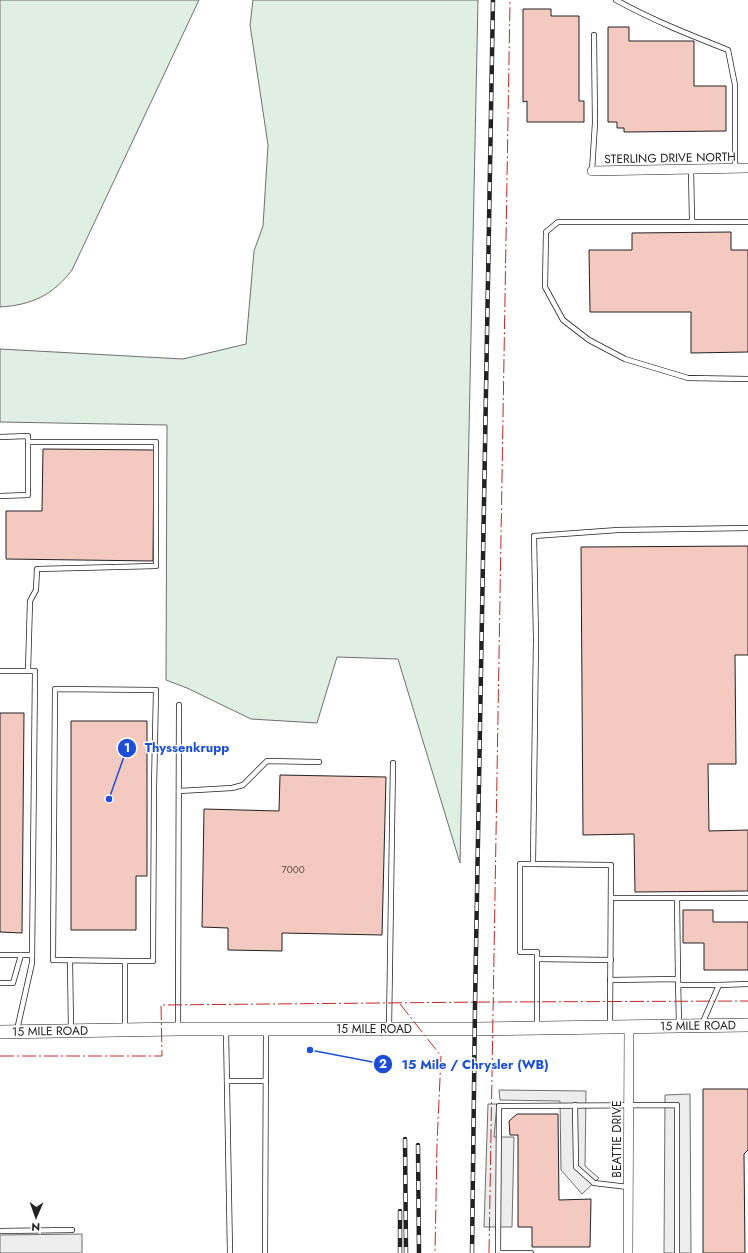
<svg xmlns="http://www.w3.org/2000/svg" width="748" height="1253" font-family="Jost,sans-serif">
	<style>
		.green { fill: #e0efe3; stroke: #6f6f6f }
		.parking { fill: #ededed; stroke: #6f6f6f }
		.building { fill: #f3c9c0; stroke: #222 }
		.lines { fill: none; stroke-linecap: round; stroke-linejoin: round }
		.lane-casing { stroke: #222; stroke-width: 6 }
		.street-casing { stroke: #222; stroke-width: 10 }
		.secondary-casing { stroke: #222; stroke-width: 14 }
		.lane { stroke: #fff; stroke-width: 4.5 }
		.street { stroke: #fff; stroke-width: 9 }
		.secondary { stroke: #fff; stroke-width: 13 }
		.rail-casing { stroke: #222; stroke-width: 4.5 }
		.rail { stroke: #fff; stroke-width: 3; stroke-dasharray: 9; stroke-linecap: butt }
		.power { stroke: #c62828; stroke-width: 1; stroke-dasharray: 14 3 2 3; stroke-linecap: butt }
		.labels { text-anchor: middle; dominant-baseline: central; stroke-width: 3; stroke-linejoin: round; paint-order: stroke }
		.number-label { font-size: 10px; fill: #564c4a }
		.street-label { font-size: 12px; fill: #222; stroke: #fff }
		.leader { fill: none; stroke: #1d4ed8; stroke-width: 1.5 }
		.callout-dot { fill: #1d4ed8; stroke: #fff; stroke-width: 1.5 }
		.mark-label { font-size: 12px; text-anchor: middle; font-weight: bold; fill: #fff }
		.callout-label { font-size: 13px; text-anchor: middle; font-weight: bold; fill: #1d4ed8; stroke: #fff; stroke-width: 3; stroke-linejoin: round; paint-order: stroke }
	</style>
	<rect width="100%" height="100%" fill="#fff"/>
	<g class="green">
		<path d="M 0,0 L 199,0 L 72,270 C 53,295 32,305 0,307 Z"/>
		<polygon points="253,0 478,0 460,863 398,659 337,657 317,723 251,719 187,688 166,680 167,425 0,422 0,349 183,359 246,344 254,251 263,226 268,145 250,25"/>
	</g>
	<g class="parking">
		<polygon points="499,1090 586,1091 585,1166 599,1178 582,1194 561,1170 560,1101 500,1100"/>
		<polygon points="690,1094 691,1253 664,1253 665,1095"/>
		<polygon points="488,1104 497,1104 494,1137 514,1137 512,1227 484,1227"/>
		<polygon points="82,1234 82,1253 0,1253 0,1235"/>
	</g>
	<g class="building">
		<polygon points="523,9 551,9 551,16 579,16 579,101 584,101 584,122 527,122 527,101 523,102"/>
		<polygon points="608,27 629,27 629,41 694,41 694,86 726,86 726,131 624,132 624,128 617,128 617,122 608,122"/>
		<polygon points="731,232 731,250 748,250 748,352 691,353 691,312 590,312 589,250 632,250 632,233"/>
		<polygon points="43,449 154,450 153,561 6,559 6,511 42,511"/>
		<polygon points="748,546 748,655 735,655 736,764 708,764 709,831 748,830 748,891 635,892 634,834 583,835 581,547"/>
		<polygon points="0,713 24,713 22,933 0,932"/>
		<polygon points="71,721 147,721 147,876 136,876 136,930 71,930"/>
		<polygon points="280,775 386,777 382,935 282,933 282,951 228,950 228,928 202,927 204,809 279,811"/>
		<polygon points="683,910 713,910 713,922 748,922 748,970 704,970 704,943 683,943"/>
		<polygon points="703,1089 748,1089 748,1150 744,1154 745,1253 703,1253"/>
		<polygon points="517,1114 558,1114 559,1200 591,1199 590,1247 532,1247 532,1227 518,1227 518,1135 510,1135 509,1121"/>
	</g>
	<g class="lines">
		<defs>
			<g id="lane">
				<path d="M 616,0 C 652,20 690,35 728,50 L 735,85 L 735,168"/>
				<polyline points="691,169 692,221"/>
				<polyline points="592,171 595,123 594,35"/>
				<polyline points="748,222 558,222 546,232 545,287 563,320 589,340 625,359 688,378 748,379"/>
				<polyline points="0,437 28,436 28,495 0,496"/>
				<polyline points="0,671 35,671 32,963 17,1030"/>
				<polyline points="28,671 30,601 36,590 37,569 156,566 156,442 28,442"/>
				<polyline points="179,791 232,788 243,785 267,761 319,762"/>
				<polyline points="533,864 520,864 520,952 537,952 537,1028"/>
				<polyline points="611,898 677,898 678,979"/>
				<polyline points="677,898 748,898"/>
				<polyline points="0,955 32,955"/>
				<polyline points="537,959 611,960"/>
				<polyline points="70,960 71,1030"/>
				<polyline points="610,980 678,979 679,1024"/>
				<polyline points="0,983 13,983 21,955"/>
				<polyline points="678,985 719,985"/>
				<polyline points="702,1024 719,985 748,984"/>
				<polyline points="610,1026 611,865 533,864 536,639 534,536 618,530 748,528"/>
				<polyline points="178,1027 179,705"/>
				<polyline points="389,1028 393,763"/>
				<polyline points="125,1029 125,961 153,961 154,788 156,690 55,689 53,960 125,961"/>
				<polyline points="226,1031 230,1253"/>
				<polyline points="227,1081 266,1081"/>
				<polyline points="575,1105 576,1167 594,1183 628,1187"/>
				<polyline points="0,1231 72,1230"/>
				<polyline points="265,1253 266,1031"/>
				<polyline points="531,1253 498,1253 499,1106 677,1105 677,1253"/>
			</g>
			<g id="street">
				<polyline points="592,171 748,168"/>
				<polyline points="628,1253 629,1026"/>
			</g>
			<g id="secondary">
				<path id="s1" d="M 0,1032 L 178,1029 L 475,1029 L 748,1025"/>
			</g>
		</defs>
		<use href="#lane" class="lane-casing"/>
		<use href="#street" class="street-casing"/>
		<use href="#secondary" class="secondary-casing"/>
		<use href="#lane" class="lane"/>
		<use href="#street" class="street"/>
		<use href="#secondary" class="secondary"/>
		<defs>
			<g id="rail">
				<polyline points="405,1139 406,1253"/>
				<polyline points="418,1145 419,1253"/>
				<polyline points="400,1211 400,1253"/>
				<polyline points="472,1253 475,1006 493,0"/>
			</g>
		</defs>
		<use href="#rail" class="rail-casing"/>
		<use href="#rail" class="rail"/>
		<g class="power">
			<polyline points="400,1004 441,1056 437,1144 435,1253"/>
			<polyline points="0,1056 162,1056 161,1005 490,1002 748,1001"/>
			<polyline points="489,1253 510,0"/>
		</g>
	</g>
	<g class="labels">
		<g class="number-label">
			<text x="293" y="869">7000</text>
		</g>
		<g class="street-label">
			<text transform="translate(670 158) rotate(-1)">STERLING DRIVE NORTH</text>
			<text stroke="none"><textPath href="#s1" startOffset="698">15 MILE ROAD</textPath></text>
			<text stroke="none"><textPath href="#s1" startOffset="374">15 MILE ROAD</textPath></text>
			<text stroke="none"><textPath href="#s1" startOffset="50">15 MILE ROAD</textPath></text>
			<text transform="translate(617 1139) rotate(-90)">BEATTIE DRIVE</text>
		</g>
	</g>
	<path class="leader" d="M109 799L127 748M310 1050L383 1064"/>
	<g class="callout-dot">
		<circle cx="109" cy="799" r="4"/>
		<circle cx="310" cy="1050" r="4"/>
		<circle cx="127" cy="748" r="10"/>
		<circle cx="383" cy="1064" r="10"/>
	</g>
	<g class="mark-label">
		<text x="127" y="752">1</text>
		<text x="383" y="1068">2</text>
	</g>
	<g class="callout-label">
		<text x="187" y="752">Thyssenkrupp</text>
		<text x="475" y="1069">15 Mile / Chrysler (WB)</text>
	</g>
	<g transform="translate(36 1217) rotate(182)" stroke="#ffffff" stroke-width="3" paint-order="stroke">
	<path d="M0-3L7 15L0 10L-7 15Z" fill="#222222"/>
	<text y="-6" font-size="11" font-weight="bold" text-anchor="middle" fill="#222222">N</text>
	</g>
</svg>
